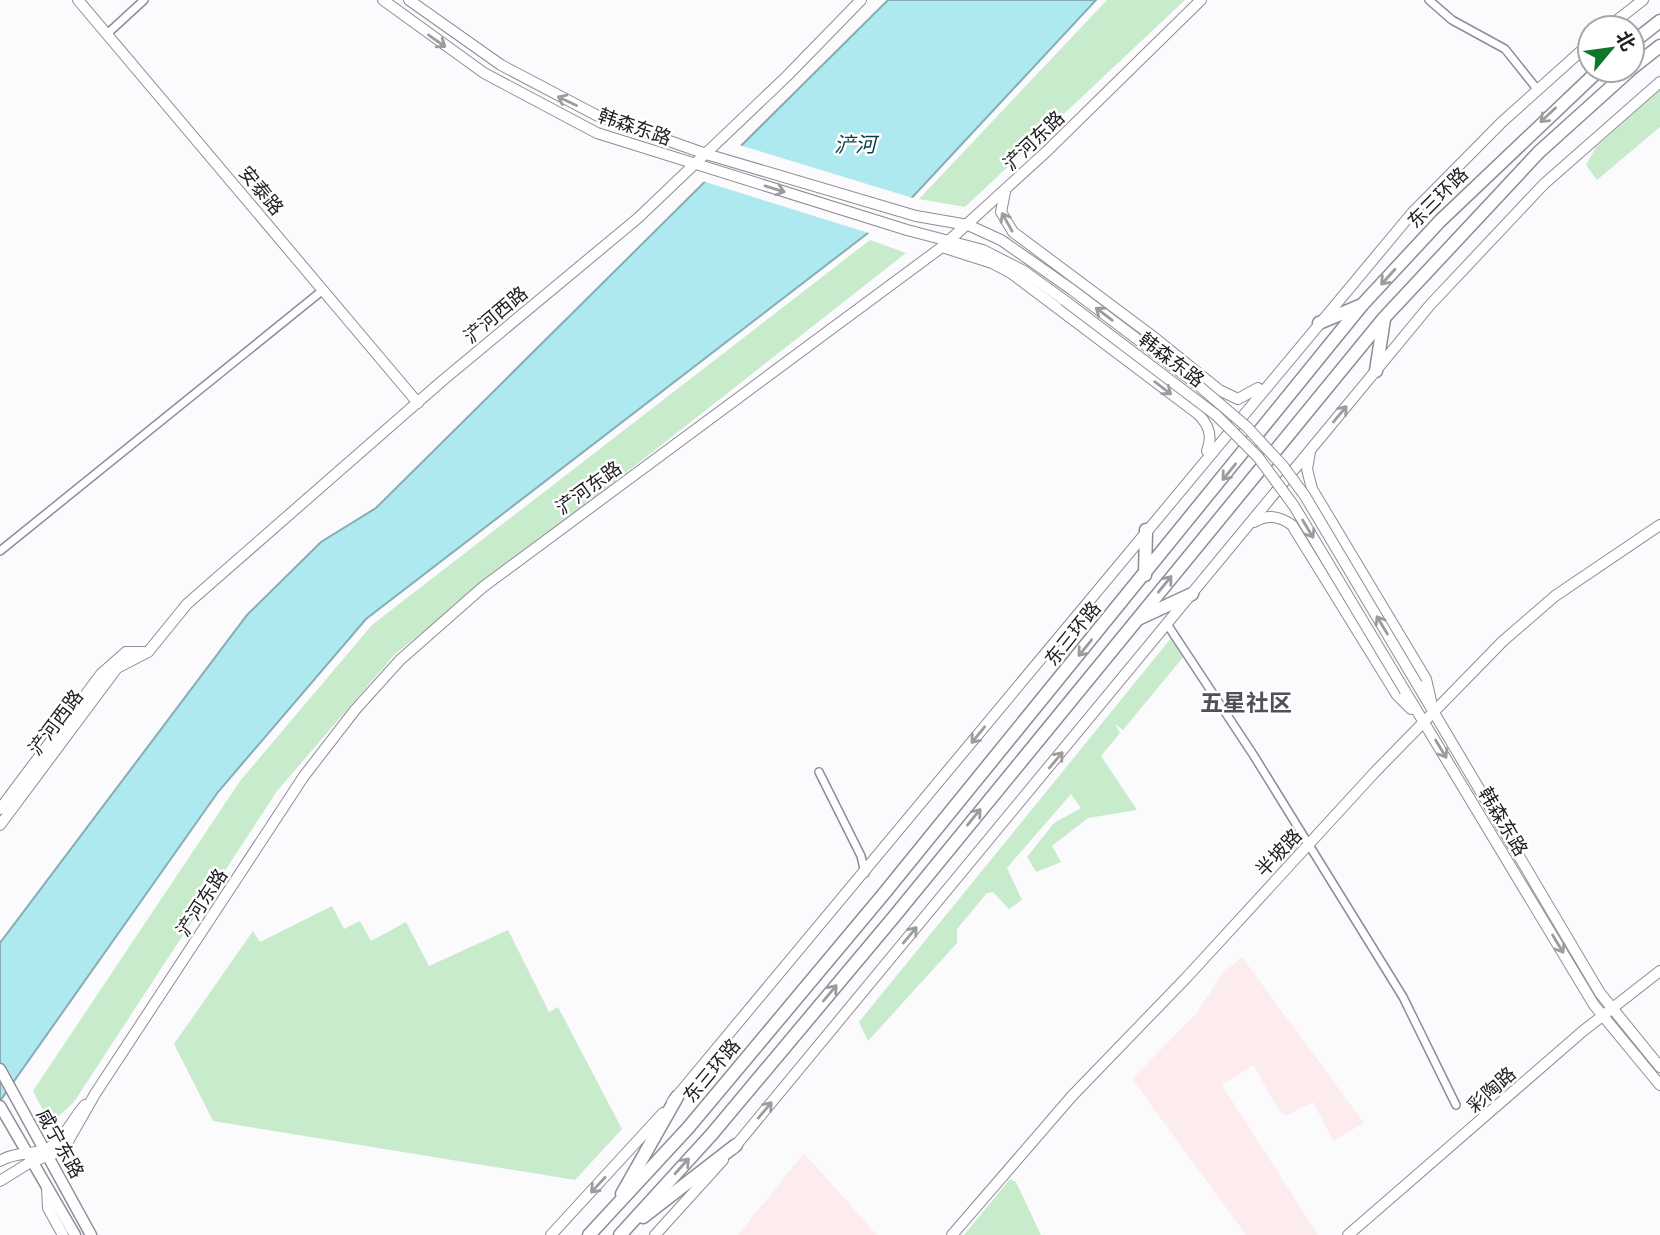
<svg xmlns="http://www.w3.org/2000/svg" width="1660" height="1235" font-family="Commissioner,'Noto Sans SC',sans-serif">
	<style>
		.education { fill: #fcecee }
		.green { fill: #c8ebcc }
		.water { fill: #afe9f0; stroke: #85adb3; stroke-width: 2 }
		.pier { fill: #fbfafd }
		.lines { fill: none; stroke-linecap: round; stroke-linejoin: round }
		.street-casing { stroke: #928a98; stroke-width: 10 }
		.secondary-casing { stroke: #928a98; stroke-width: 12 }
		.primary-casing { stroke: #928a98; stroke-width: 13 }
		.highway-casing { stroke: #928a98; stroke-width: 15 }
		.street { stroke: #fff; stroke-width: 7 }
		.secondary { stroke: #fff; stroke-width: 10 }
		.primary { stroke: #fff; stroke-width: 10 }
		.highway { stroke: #fff; stroke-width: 12 }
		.secondary-bridge-casing { stroke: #928a98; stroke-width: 12; stroke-linecap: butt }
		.secondary-bridge { stroke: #fff; stroke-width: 10 }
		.oneway { stroke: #9c9b9d }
		.labels { text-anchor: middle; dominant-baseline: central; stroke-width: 5; stroke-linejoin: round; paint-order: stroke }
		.street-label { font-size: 19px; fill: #232025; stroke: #fff }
		.water-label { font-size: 21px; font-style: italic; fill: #043c42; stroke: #fff }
		.quarter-label { font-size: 23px; font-weight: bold; fill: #544d5a; stroke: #fff }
	</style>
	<rect width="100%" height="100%" fill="#fbfafd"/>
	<g class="education">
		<polygon points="1242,957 1364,1123 1333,1141 1313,1102 1286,1116 1279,1110 1253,1065 1222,1085 1318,1235 1246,1235 1132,1079 1196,1014 1222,974"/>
		<polygon points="804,1153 877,1235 738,1235"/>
	</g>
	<g class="green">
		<polygon points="1107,0 1185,0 965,207 919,199"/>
		<polygon points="1660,89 1660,127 1597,180 1586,165 1596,147"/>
		<polygon points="870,240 906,253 395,654 277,791 74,1102 50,1124 33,1091 240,781 372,625"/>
		<polygon points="1172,637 1184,656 1123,730 1115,724 1120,733 1101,756 1137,810 1088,818 1052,846 1061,862 1036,872 1027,857 1054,823 1081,808 1071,794 1007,868 1022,900 1009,909 993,892 987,893 957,929 957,943 868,1041 859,1022"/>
		<polygon points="332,906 344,929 360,921 371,941 406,922 429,966 508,930 549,1012 558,1007 622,1129 575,1180 213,1121 174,1044 253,931 260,942"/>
		<polygon points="1010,1179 1016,1182 1041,1235 964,1235"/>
	</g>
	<polygon class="water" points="888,0 1096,0 907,203 366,619 218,792 0,1101 0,943 247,615 321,542 376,508"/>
	<polygon class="pier" points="736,144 916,199 872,234 699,180"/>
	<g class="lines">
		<defs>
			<g id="street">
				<polyline points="1429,0 1452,20 1505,49 1537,89"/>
				<polyline points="107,34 144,0"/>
				<polyline points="0,551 323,290"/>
				<polyline points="1167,624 1254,756 1403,997 1456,1105"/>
				<polyline points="819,772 861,856 865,873"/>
			</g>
			<g id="secondary">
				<polyline points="78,0 418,403"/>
				<polyline points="383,0 484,73 597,133 907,230 983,250 1024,271 1064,300"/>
				<polyline points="409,0 501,65 596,115 706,154 916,216 968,225 1001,240 1071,289"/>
				<polyline points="1607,28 1643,0"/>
				<polyline points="1005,192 1001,212 1013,232 1151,335 1219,390 1238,399 1258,388"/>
				<path d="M 942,247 L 992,263 L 1011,273 L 1198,414 C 1209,425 1213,436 1207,451"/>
				<polyline points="1310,452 1307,469 1312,489 1426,679 1431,701"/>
				<path d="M 1254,522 C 1268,514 1279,516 1292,525 L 1397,695 L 1411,709"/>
				<polyline points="1417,684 1600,993 1660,1067"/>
				<polyline points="1405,691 1594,1005 1660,1085"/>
				<polyline points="0,809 101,674 126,652 144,652"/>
				<polyline points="0,825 117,668 148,652 187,604 442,381 638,218 787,76 861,0"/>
				<polyline points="672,1102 1412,213 1502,122 1590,43"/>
				<polyline points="733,1149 1430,305 1544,184 1660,82"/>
				<path d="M 0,1161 C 16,1151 33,1156 48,1148 C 64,1140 73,1118 85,1105"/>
				<polyline points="0,1181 29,1163 63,1150 95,1094 304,776 355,710 400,660 483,587 942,247 1047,151 1201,0"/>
				<polyline points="47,1187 48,1208 63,1235"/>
				<polyline points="551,1235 663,1113"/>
				<polyline points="655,1235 723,1160"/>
				<polyline points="952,1235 1072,1096 1187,977 1375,772 1503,641 1555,596 1660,525"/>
				<polyline points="1348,1235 1583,1031 1660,971"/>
			</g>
			<g id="primary">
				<polyline points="0,1069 91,1235"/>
				<polyline points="0,1106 75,1235"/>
			</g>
			<g id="highway">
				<polyline points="1632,43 1660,21"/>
				<polyline points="1632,68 1660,46"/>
				<polyline points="1319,323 1362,305"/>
				<polyline points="1376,371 1384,319"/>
				<polyline points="1145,575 1146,530"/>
				<polyline points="1140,618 1192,594"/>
				<polyline points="622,1194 677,1097"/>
				<polyline points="643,1217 736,1145"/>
				<polyline points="589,1235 688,1128 882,896 1362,305 1440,221 1599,70"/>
				<polyline points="620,1235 712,1134 893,918 1384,318 1539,152 1630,70"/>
			</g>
		</defs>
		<use href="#street" class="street-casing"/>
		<use href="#secondary" class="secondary-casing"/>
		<use href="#primary" class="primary-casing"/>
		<use href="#highway" class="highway-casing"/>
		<use href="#street" class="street"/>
		<use href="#secondary" class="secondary"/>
		<use href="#primary" class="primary"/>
		<use href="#highway" class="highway"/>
		<defs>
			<g id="secondary-bridge">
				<polyline points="1071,289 1199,386 1247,427 1283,466 1305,496 1417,684"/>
				<polyline points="1064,300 1216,415 1258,457 1294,506 1405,691"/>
			</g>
		</defs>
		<use href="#secondary-bridge" class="secondary-bridge-casing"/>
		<use href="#secondary-bridge" class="secondary-bridge"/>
	</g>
	<defs><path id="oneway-shaft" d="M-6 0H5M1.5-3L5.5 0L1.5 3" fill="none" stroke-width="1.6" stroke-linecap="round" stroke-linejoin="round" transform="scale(1.75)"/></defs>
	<g class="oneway">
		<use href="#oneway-shaft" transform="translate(437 41) rotate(35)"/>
		<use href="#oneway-shaft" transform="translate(567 101) rotate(-154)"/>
		<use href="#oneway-shaft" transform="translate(1548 115) rotate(137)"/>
		<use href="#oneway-shaft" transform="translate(775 189) rotate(17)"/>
		<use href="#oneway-shaft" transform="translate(1007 222) rotate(-119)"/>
		<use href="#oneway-shaft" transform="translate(1388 277) rotate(132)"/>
		<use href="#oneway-shaft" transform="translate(1104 314) rotate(-143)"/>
		<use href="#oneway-shaft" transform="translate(1163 388) rotate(37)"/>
		<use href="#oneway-shaft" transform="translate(1340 414) rotate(-50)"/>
		<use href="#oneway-shaft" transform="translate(1229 472) rotate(129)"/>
		<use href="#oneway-shaft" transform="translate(1308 529) rotate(59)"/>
		<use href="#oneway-shaft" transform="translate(1165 584) rotate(-51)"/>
		<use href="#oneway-shaft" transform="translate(1382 625) rotate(-121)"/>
		<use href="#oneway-shaft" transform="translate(1085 648) rotate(129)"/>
		<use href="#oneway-shaft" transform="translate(978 735) rotate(129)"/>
		<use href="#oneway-shaft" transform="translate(1441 749) rotate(59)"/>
		<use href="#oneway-shaft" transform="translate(1056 760) rotate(-50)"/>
		<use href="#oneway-shaft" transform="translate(974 817) rotate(-51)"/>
		<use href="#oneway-shaft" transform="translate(910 935) rotate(-50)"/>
		<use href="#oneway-shaft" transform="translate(1558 944) rotate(59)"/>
		<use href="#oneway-shaft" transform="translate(830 993) rotate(-50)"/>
		<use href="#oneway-shaft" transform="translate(765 1110) rotate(-50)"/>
		<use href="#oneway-shaft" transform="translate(682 1166) rotate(-48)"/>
		<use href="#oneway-shaft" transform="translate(598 1185) rotate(133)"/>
	</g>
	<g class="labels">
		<g class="street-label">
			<text transform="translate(635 126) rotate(19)">韩森东路</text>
			<text transform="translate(1033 140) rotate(-44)">浐河东路</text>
			<text transform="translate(262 190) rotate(50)">安泰路</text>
			<text transform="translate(1437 197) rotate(-45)">东三环路</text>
			<text transform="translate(495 314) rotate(-40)">浐河西路</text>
			<text transform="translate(1172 359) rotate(37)">韩森东路</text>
			<text transform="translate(588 487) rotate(-36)">浐河东路</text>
			<text transform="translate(1072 633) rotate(-51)">东三环路</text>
			<text transform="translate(55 722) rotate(-53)">浐河西路</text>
			<text transform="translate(1504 821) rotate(59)">韩森东路</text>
			<text transform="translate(1278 852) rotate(-47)">半坡路</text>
			<text transform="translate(201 902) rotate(-57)">浐河东路</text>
			<text transform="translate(711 1070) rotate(-50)">东三环路</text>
			<text transform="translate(1491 1089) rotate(-42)">彩陶路</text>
			<text transform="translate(61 1143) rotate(61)">咸宁东路</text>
		</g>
		<g class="water-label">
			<text x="855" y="143">浐河</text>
		</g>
		<g class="quarter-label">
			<text x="1246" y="702">五星社区</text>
		</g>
	</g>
	<g transform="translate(1611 49) rotate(61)"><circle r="33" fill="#ffffff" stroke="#a7a6a8" stroke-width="2"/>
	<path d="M0-5L12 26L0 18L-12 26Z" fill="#0f772a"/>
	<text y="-10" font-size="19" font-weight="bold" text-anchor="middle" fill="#232025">北</text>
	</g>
</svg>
